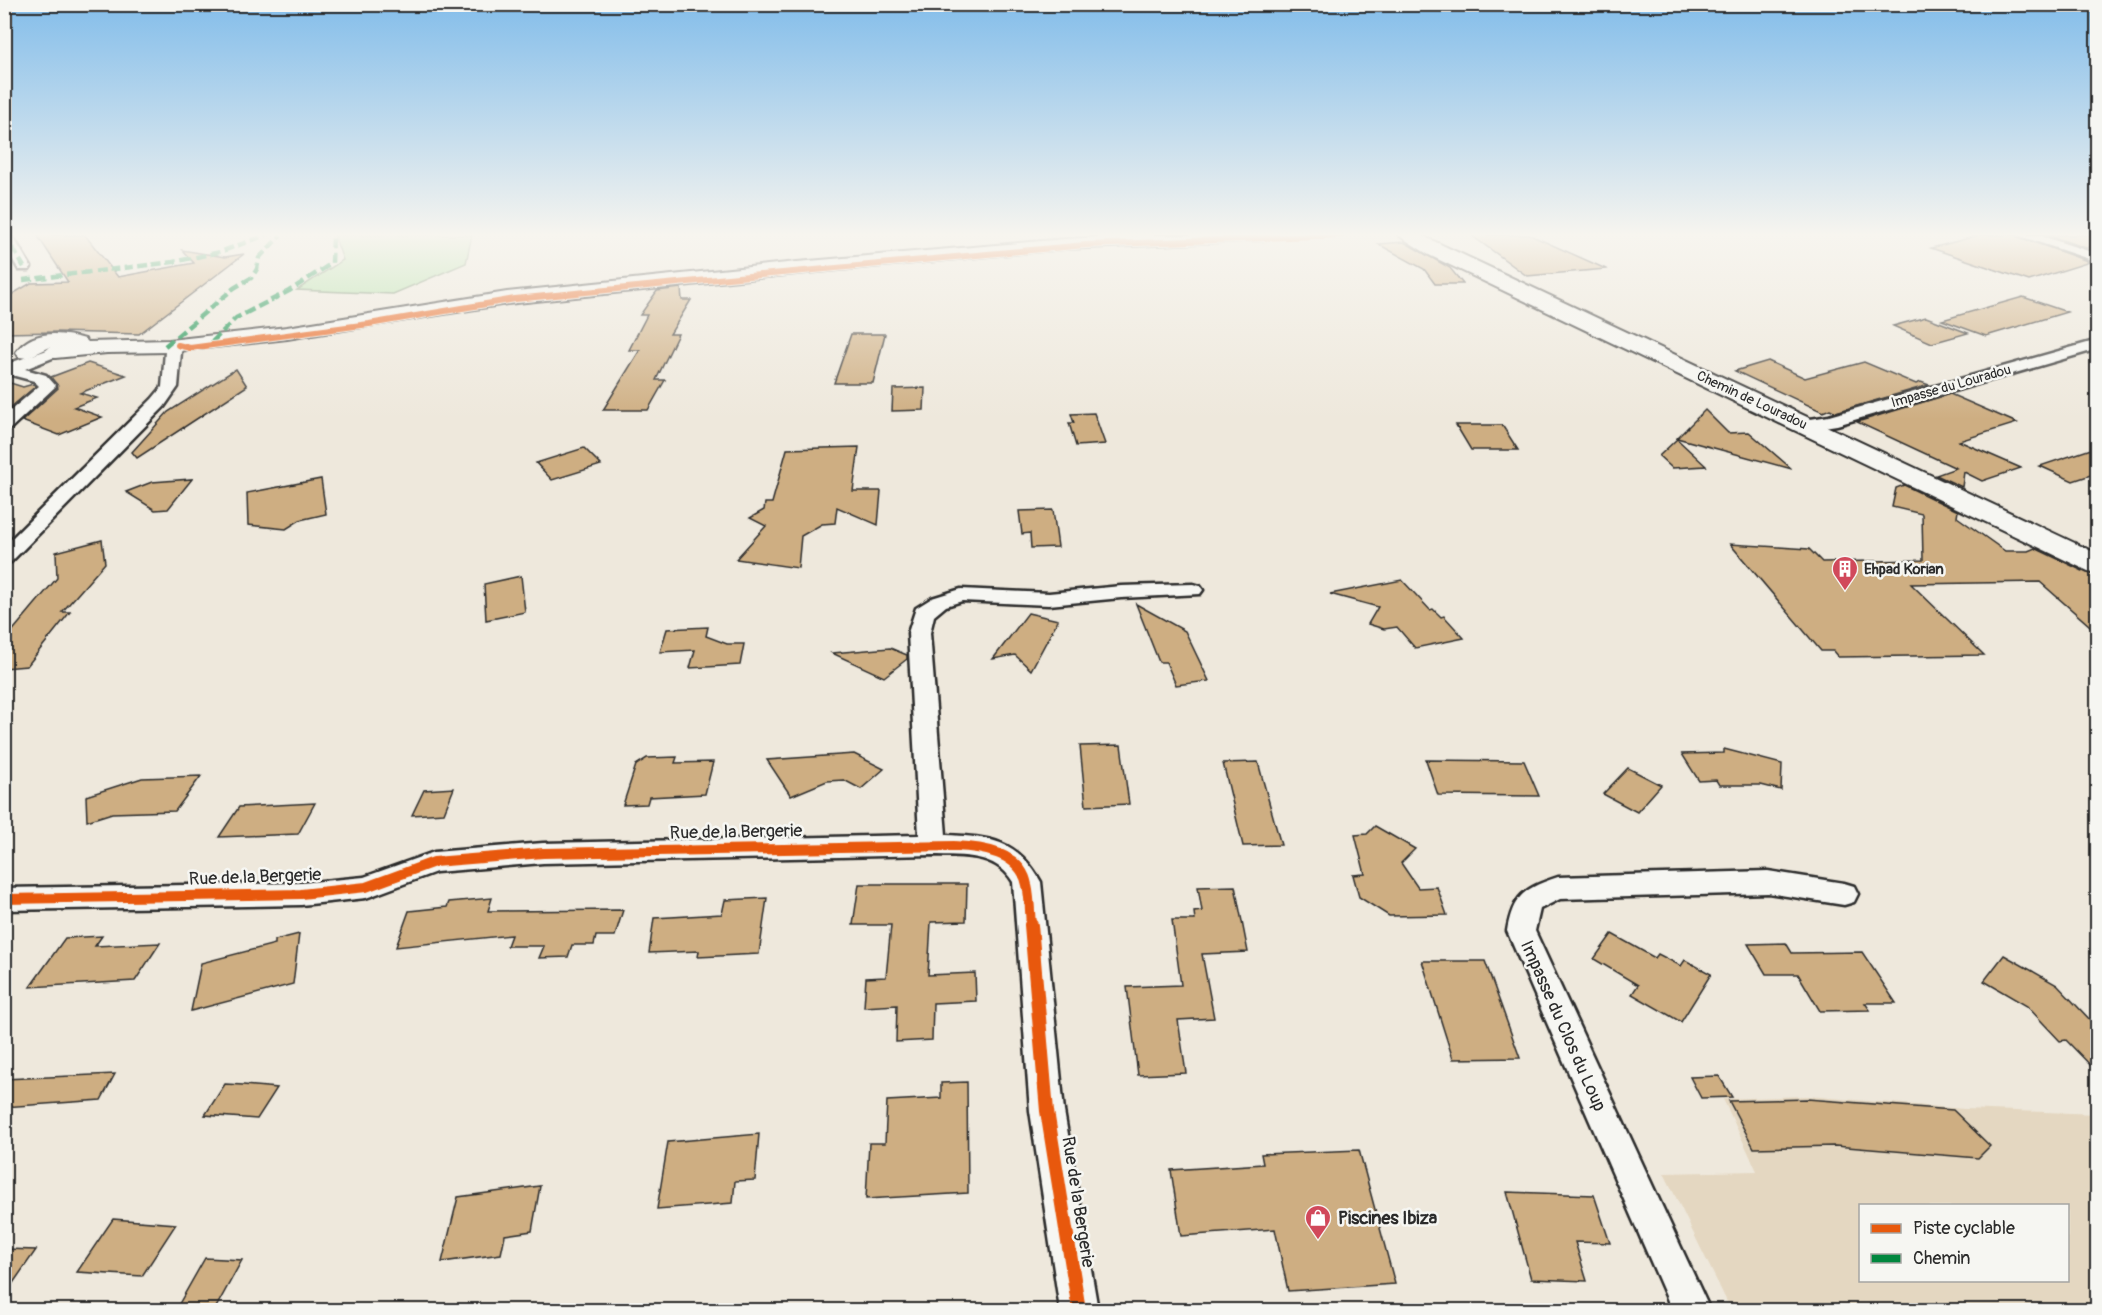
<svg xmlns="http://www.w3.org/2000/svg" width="2102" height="1315" font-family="Pangolin,sans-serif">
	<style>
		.built { fill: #e4d7c1; fill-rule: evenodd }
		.green { fill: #ade0a2; stroke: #6c8666; stroke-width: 1.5 }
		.building { fill: #ceae82; stroke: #2b2b2b; stroke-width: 1.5 }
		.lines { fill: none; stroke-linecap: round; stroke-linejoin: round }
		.street-casing { stroke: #2b2b2b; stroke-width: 5 }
		.secondary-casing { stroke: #2b2b2b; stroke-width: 4 }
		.street { fill: #f6f6f2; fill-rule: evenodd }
		.secondary { fill: #f6f6f2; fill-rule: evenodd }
		.quiet { stroke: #00873e; stroke-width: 4.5; stroke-dasharray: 10 4.5; stroke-linecap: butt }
		.cycleway-far2-casing { stroke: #f6f6f2; stroke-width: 8 }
		.cycleway-far1-casing { stroke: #f6f6f2; stroke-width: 14 }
		.cycleway-casing { stroke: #f6f6f2; stroke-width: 17 }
		.cycleway-far2 { stroke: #e8590c; stroke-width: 6 }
		.cycleway-far1 { stroke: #e8590c; stroke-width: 10 }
		.cycleway { stroke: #e8590c; stroke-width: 14 }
		.labels { text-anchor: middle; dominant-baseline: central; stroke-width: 5; stroke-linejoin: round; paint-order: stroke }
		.far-street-label { font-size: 14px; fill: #2b2b2b; stroke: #f6f6f2 }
		.poi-label { font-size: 15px; font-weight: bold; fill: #2b2b2b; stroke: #f6f6f2; text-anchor: start }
		.near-street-label { font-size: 18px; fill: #2b2b2b; stroke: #f6f6f2 }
		.near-poi-label { font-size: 18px; font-weight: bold; fill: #2b2b2b; stroke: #f6f6f2; text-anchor: start }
	</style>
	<rect width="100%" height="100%" fill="#eee8dc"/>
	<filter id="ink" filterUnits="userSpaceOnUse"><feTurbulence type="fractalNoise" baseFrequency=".0167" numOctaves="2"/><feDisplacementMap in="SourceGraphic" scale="12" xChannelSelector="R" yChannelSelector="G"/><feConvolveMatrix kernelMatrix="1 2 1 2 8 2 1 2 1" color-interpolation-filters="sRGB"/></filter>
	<g filter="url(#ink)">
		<path class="built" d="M 1807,1096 L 1964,1109 L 2097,1114 L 2097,1310 L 1731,1310 L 1664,1173 L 1757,1171 L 1723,1099 ZM 1860,1206 L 2068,1206 L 2068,1280 L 1860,1280 Z"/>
		<polygon class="green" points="334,235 472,235 466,263 393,294 297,290 343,260"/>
		<g class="building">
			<polygon points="37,235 85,235 118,277 194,263 182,250 225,257 244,254 139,334 57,332 4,333 4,299 31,283 68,282"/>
			<polygon points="1471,235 1530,235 1606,269 1527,276"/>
			<polygon points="1980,235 2015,235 2090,262 2029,281 1931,248"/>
			<polygon points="2047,235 2097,235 2097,245 2086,248"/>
			<polygon points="1404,242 1450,268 1463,284 1435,284 1424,269 1378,244"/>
			<polygon points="681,288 682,300 691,300 670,334 678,334 656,380 665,380 648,410 603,410 640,350 629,350 647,315 640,315 657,291"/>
			<polygon points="2023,297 2067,312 1986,336 1942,320"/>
			<polygon points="1926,317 1968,333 1932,343 1893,326"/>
			<polygon points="851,334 885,334 873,383 834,383"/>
			<polygon points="1768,361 1805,378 1864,362 1916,384 1921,382 1929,385 1836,412 1830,409 1823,412 1735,371"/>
			<polygon points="88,363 126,375 80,393 97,398 74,407 102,417 59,435 22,421 58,388 51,377"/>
			<polygon points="236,369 247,386 137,458 132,452 168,412"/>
			<polygon points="4,381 23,387 33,384 36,386 4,413"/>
			<polygon points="925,388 924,410 892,411 893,389"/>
			<polygon points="1950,394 2017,423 1959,441 2021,468 1982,481 1964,472 1962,487 1936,475 1956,468 1857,422"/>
			<polygon points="1705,410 1728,433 1749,432 1792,469 1677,438"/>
			<polygon points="1094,413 1105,444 1076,446 1069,423 1074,423 1071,414"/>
			<polygon points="1456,425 1502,425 1518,450 1471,450"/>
			<polygon points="1677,439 1706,466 1672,468 1659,456"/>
			<polygon points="859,447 853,491 881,491 878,525 837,507 835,523 822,524 801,536 798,568 736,559 766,526 750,518 764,510 765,503 772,503 787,449"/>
			<polygon points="2097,447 2097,473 2073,481 2040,466"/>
			<polygon points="584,448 601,465 552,480 536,463"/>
			<polygon points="192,479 168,509 155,510 126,492 152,482"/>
			<polygon points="321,479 326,514 300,520 286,529 248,525 247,493"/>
			<polygon points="1904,485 1958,511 1957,517 2005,551 2028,551 2035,548 2087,573 2097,575 2097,632 2040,582 1911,584 1984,655 1838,657 1833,651 1821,651 1730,544 1809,549 1822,562 1923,560 1922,514 1892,507 1896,488"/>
			<polygon points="1053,510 1058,547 1031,548 1030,533 1022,534 1019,511"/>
			<polygon points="102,540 105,563 62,612 70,612 27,666 4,668 4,641 57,578 56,552"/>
			<polygon points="521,576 525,612 486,620 484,584"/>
			<polygon points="1402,580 1430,610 1433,609 1441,617 1444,616 1464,638 1415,648 1397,627 1384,629 1368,624 1378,607 1330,594"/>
			<polygon points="1136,604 1185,631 1209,681 1176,685 1166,662 1159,662"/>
			<polygon points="1028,613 1058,620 1031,670 1015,655 993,659"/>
			<polygon points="708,627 706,636 727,644 744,644 740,665 690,668 695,650 660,652 667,629"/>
			<polygon points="890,648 907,655 907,659 884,677 832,653"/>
			<polygon points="1121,745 1129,804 1086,806 1080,746"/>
			<polygon points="1724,749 1782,764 1781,790 1761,785 1719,785 1716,780 1699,781 1682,754 1724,753"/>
			<polygon points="854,754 884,769 861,789 844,780 827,781 791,796 767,760"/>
			<polygon points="677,757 675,763 713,762 705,794 649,797 647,804 623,805 636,765 647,758"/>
			<polygon points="1426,760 1524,761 1539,796 1438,795"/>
			<polygon points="1258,762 1262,777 1281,845 1243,846 1223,763"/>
			<polygon points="1628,768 1661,785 1637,812 1603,794"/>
			<polygon points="201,776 175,811 112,813 87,821 86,796 142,778"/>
			<polygon points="454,788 444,813 412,815 424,790"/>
			<polygon points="315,803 298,834 219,837 239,807"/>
			<polygon points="1375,826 1415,849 1401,863 1418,888 1437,887 1447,915 1389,916 1359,897 1353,875 1365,874 1355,835 1367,834"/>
			<polygon points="859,884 967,884 966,921 931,922 928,975 975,973 976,1001 933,1003 932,1040 896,1042 897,1005 864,1007 866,978 886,977 891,925 853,925"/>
			<polygon points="1235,886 1248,952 1202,954 1214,1018 1178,1020 1186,1073 1138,1075 1127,987 1181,985 1172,920 1195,920 1194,912 1202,911 1198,887"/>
			<polygon points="492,898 488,911 623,910 615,936 596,936 594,945 572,945 568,957 539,958 544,946 507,946 511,935 396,947 409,911 447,907 449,902"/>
			<polygon points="767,898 759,954 698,957 699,951 649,953 654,918 722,914 725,900"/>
			<polygon points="299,934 293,984 191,1011 201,963 275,944 275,940"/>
			<polygon points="1612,934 1655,958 1658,954 1681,966 1685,960 1711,974 1681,1022 1632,994 1638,985 1594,959"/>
			<polygon points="102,936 95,946 160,943 135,981 30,987 65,938"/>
			<polygon points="1786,943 1792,953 1862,952 1896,1003 1865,1003 1870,1010 1820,1011 1798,974 1766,974 1748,944"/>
			<polygon points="2004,955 2057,985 2093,1023 2090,1029 2097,1036 2097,1072 2066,1040 2060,1041 2027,1006 1984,981"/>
			<polygon points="1422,961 1485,961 1520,1058 1453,1059"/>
			<polygon points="115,1074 101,1100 4,1107 4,1079"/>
			<polygon points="1719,1076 1732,1097 1701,1098 1690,1077"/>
			<polygon points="967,1082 968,1193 866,1199 869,1143 885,1143 887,1101 941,1098 941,1083"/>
			<polygon points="225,1084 243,1085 277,1088 257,1119 205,1115"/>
			<polygon points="1807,1099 1953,1110 1990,1146 1978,1158 1835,1146 1754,1148 1729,1101"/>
			<polygon points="759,1134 755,1180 735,1181 733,1203 657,1209 668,1142"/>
			<polygon points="1359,1150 1395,1284 1288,1291 1275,1229 1181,1236 1171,1170 1263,1164 1261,1154"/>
			<polygon points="540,1186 532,1231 505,1235 501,1254 442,1262 458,1197"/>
			<polygon points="1507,1192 1594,1195 1610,1243 1575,1242 1587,1281 1531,1279"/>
			<polygon points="113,1219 176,1224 142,1276 77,1272"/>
			<polygon points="4,1249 36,1250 4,1296"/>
			<polygon points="205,1258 242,1260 214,1311 175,1311"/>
		</g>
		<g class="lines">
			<defs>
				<g id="street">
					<polygon points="4,235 12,235 31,267 29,270 19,270 4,245"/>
					<polygon points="2017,235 2038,235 2098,254 2098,262"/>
					<polygon points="178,340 186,345 181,352 178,387 164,407 11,562 4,564 4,546 152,399 162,387 165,352 173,342"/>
					<polygon points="2098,340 2098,349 1837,425 1804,430 1798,429 1795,425 1798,421 1829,416"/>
					<polygon points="50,349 55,351 58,354 55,357 25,369 46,375 56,386 10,429 4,430 4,416 39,386 34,381 4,373 4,365"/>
					<path d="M 1193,584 L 1200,586 L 1203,590 L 1200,594 L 1121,598 L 1049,605 L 962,601 L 946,606 L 934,616 L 930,633 L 946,835 C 991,837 1018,840 1041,882 L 1064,1111 L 1098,1310 L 1060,1310 L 1030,1111 L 1013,882 C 996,853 963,856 933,855 L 543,863 L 436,872 L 366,898 L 301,905 L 4,910 L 4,888 L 301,883 L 364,877 L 434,852 L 543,843 L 919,835 L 908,633 L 916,608 L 932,598 L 961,589 L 1049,593 L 1121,586 Z"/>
					<path d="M 1768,871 L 1844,883 L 1854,886 L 1858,894 L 1854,902 L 1844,905 L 1768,893 L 1560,899 L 1540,909 L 1535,931 L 1710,1310 L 1672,1310 L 1507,931 C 1513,895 1525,888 1558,877 Z"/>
				</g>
				<g id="secondary">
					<path d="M 1138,235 L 1277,235 L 1268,240 L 1065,249 L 797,274 L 507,304 L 287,339 L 169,352 L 107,353 L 55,358 L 47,357 L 44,352 L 50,347 L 27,358 L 19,357 L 16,352 C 32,329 61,332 85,339 L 88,342 L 169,340 L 287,327 L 507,292 L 797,262 L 1065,239 Z"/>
					<polygon points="1398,235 1421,235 2098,554 2098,573 2088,571 1429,255"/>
				</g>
			</defs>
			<use href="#street" class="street-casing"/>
			<use href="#secondary" class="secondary-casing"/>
			<use href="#street" class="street"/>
			<use href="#secondary" class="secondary"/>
			<g class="quiet">
				<polyline points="5,235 24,267"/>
				<polyline points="23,280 173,262 220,252 266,235"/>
				<polyline points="212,342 236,318 289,291 332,263 333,235"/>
				<polyline points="165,346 234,288 251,278 257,269 259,258 281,235"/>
			</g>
			<defs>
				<polyline id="cycleway-far2" points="178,345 190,348 369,324 515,299 738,277 1085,245 1343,235"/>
				<path id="cycleway-far1" d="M 4,899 L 301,894 L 366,887 L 434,862 L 543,853 L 954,846 C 981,847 1021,852 1027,885 C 1030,898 1030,913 1031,927"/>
				<polyline id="cycleway" points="1031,925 1047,1111 1079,1310"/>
			</defs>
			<use href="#cycleway-far2" class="cycleway-far2-casing"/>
			<use href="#cycleway-far1" class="cycleway-far1-casing"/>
			<use href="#cycleway" class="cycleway-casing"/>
			<use href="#cycleway-far2" class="cycleway-far2"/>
			<use href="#cycleway-far1" class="cycleway-far1"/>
			<use href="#cycleway" class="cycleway"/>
		</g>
	</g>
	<linearGradient id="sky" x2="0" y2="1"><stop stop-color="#83bdea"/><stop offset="0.56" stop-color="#f7f5ef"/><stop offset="1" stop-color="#f7f5ef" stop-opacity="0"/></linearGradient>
	<rect width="2102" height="419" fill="url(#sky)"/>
	<defs>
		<symbol id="building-pin" viewBox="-11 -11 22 30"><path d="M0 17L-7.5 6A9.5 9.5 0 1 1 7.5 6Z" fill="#d1495b" stroke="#f6f6f2"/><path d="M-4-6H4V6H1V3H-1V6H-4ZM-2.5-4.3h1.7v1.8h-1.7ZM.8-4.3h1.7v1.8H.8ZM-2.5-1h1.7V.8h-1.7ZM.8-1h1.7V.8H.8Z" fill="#fff"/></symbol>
		<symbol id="shop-pin" viewBox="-11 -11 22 30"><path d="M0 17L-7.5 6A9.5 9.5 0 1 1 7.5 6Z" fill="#d1495b" stroke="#f6f6f2"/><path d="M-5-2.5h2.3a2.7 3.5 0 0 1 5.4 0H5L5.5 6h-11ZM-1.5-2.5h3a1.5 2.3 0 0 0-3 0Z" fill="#fff"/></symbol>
	</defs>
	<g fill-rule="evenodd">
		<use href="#building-pin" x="1830" y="554" width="30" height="40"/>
		<use href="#shop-pin" x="1303" y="1203" width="30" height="40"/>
	</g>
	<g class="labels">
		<g class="far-street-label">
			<text transform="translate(1951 386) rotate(-16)">Impasse du Louradou</text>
			<text transform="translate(1752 400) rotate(25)">Chemin de Louradou</text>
		</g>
		<g class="poi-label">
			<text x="1864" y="569">Ehpad Korian</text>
		</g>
		<g class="near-street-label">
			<text transform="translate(736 832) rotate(-1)">Rue de la Bergerie</text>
			<text transform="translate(255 877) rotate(-2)">Rue de la Bergerie</text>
			<text transform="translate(1563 1026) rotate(66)">Impasse du Clos du Loup</text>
			<text transform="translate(1078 1202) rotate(81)">Rue de la Bergerie</text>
		</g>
		<g class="near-poi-label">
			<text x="1338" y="1218">Piscines Ibiza</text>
		</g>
	</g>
	<rect width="2102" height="1315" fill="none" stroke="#f6f6f2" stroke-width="24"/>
	<rect x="12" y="12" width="2078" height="1291" fill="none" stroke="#2b2b2b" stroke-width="2" filter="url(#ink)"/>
	<rect x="1859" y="1204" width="210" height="78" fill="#f6f6f2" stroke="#a5a5a2" stroke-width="1.5"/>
	<rect x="1871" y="1224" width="30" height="9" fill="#e8590c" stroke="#a5a5a2" stroke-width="1.5"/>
	<text x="1913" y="1234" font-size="18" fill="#2b2b2b">Piste cyclable</text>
	<rect x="1871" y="1254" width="30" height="9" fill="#00873e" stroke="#a5a5a2" stroke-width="1.5"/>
	<text x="1913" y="1264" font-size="18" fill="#2b2b2b">Chemin</text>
</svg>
